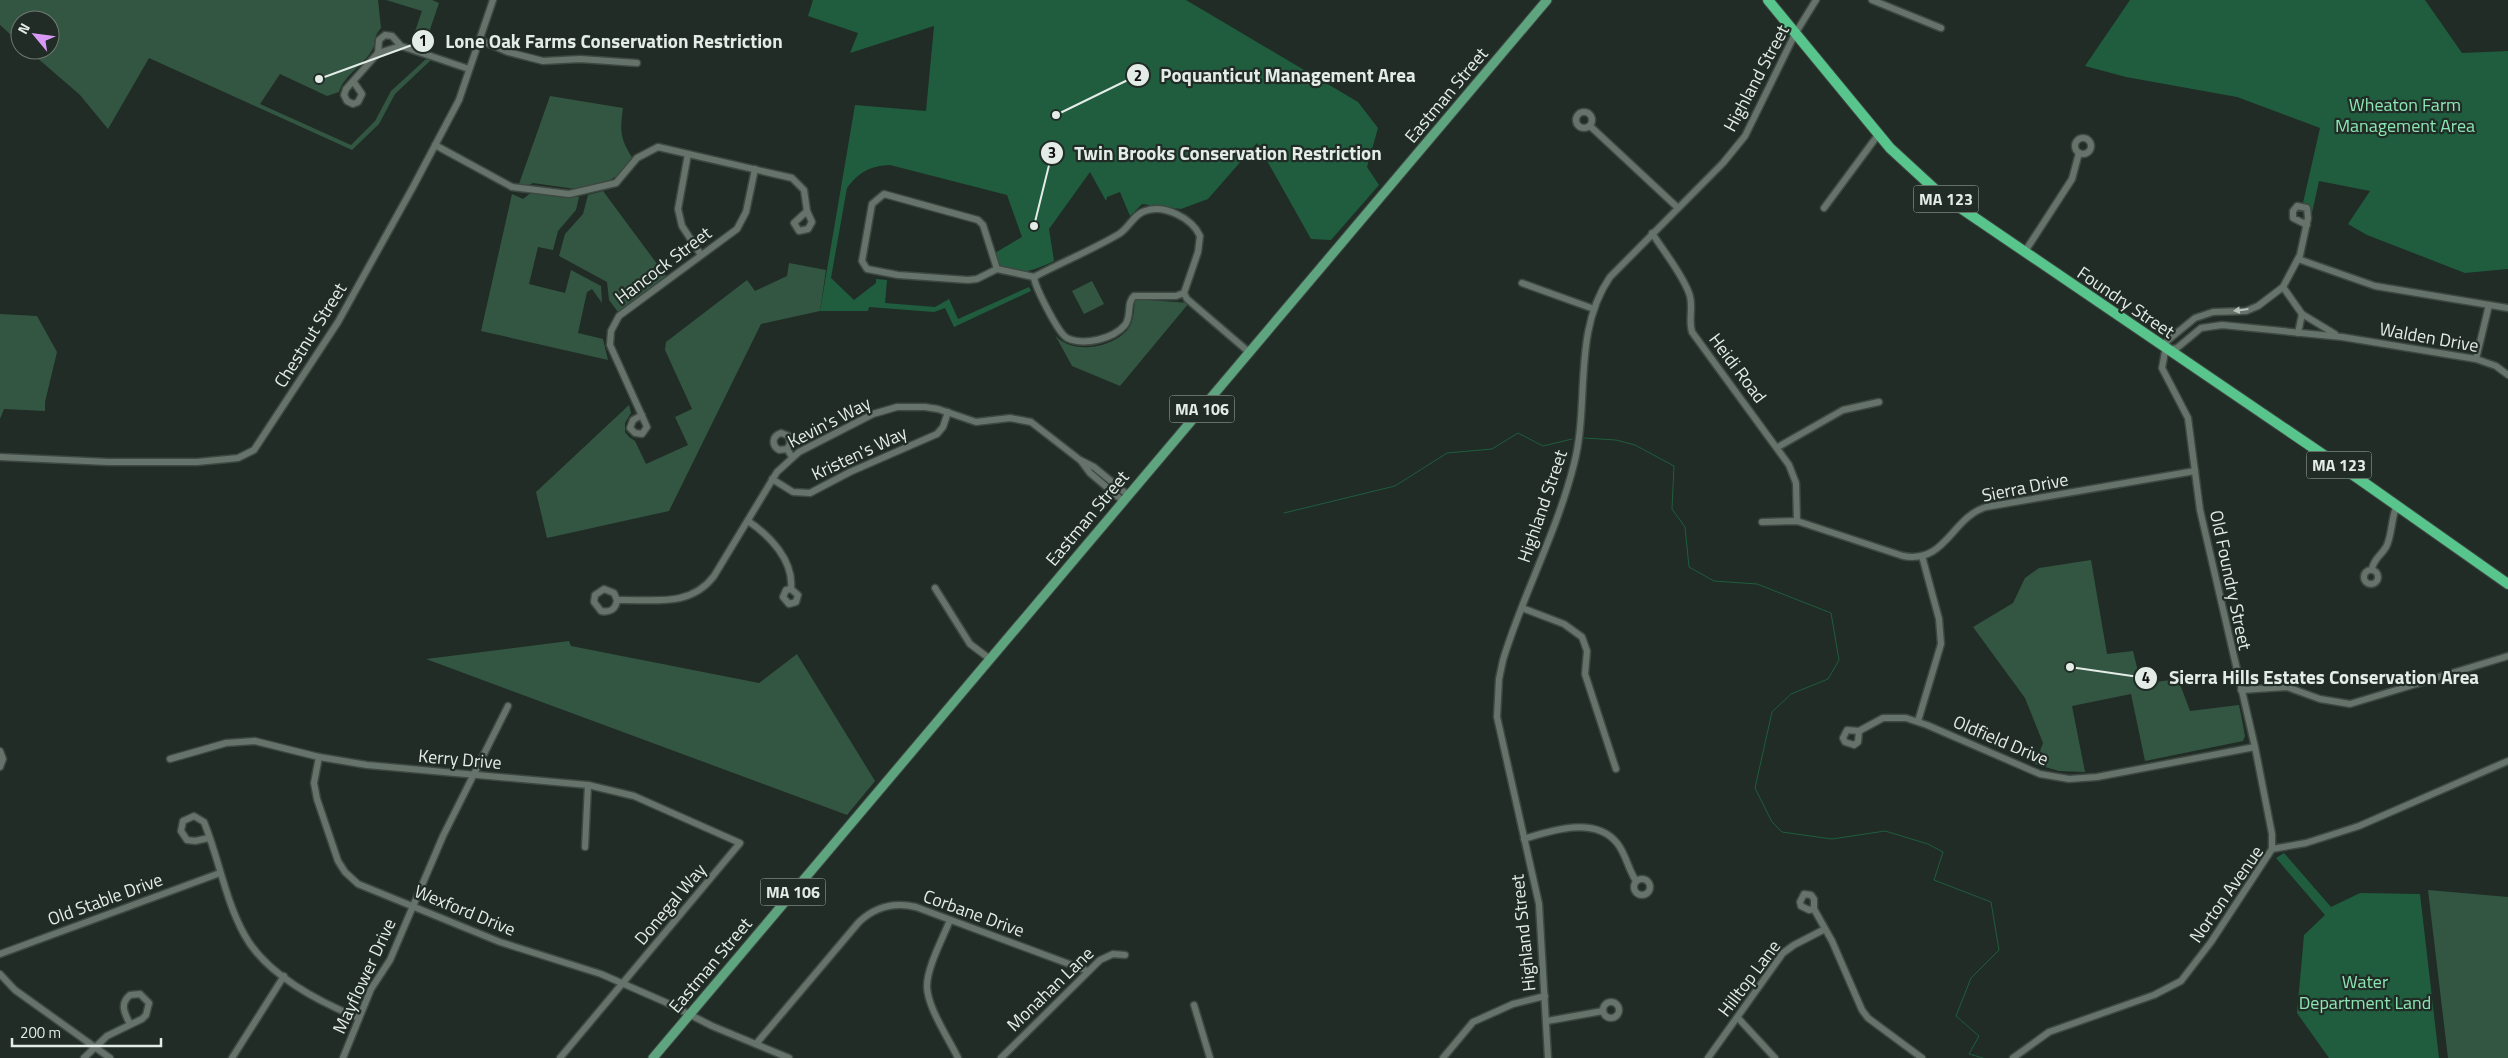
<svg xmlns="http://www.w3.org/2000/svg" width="2508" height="1058" font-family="'Titillium Web',sans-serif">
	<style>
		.green { fill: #335642 }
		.forest { fill: #1f5d3e }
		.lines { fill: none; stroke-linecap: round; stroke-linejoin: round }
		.stream { stroke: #1f5d3e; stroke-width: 1 }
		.minor-casing { stroke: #3e4842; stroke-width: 9 }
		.major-casing { stroke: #3e4842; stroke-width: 11 }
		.highway-casing { stroke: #3e4842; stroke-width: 12 }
		.minor { stroke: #65736a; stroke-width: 6 }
		.major { stroke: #5da47f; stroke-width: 9 }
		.highway { stroke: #58c58d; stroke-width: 10 }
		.oneway { fill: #b8c2bb }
		.labels { text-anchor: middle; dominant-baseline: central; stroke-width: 4.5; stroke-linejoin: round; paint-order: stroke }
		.shield { fill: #202c25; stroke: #a9b2ad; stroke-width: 1 }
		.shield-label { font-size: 16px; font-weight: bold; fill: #e4ece7 }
		.street-label { font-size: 18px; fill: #e4ece7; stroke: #202c25 }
		.park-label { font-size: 18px; fill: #8ce6b4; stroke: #202c25 }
		.leader { fill: none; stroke: #e4ece7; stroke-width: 2 }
		.callout-dot { fill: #e4ece7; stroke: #202c25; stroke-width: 2 }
		.mark-label { font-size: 15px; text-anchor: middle; font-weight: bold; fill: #111 }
		.callout-label { font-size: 19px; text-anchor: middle; font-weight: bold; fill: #e4ece7; stroke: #202c25; stroke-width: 4.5; stroke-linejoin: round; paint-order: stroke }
	</style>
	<rect width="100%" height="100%" fill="#202c25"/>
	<g class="green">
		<path d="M 0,0 L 378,0 L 381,28 C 371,40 377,43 372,50 C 364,65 344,75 339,92 L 327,96 L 280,74 L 260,104 L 351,145 L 375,121 L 391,91 L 426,59 L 431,60 L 395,94 L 379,124 L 352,150 L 149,58 L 108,129 L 80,95 L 28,50 L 50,50 L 50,20 L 20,20 L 20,43 L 0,25 Z"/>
		<polygon points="386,0 432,0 439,3 424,47 411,43 422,11"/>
		<path d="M 550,96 L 623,108 C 620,129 620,139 632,157 L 620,174 L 610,180 L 575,189 L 533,183 L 525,187 L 519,184 Z"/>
		<polygon points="603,191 666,276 618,312 609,300 607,282 559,256 565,234 583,214 588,195"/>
		<polygon points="532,192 579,197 576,210 558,231 553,250 538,247 529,284 565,293 571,270 601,286 602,303 592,289 587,292 578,333 603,339 608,360 481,331 512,194 523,199"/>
		<polygon points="789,263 826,270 820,311 761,324 669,511 547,538 536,492 629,405 631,413 625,423 625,432 629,437 635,441 646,464 688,445 675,417 692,409 665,350 666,342 747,280 755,291 787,276"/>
		<polygon points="1092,281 1104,304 1084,314 1072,291"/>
		<path d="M 1135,299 L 1189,303 L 1120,386 L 1072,366 L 1055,335 C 1071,356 1117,348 1130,326 C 1134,319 1134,308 1135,299 Z"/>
		<polygon points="0,314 37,316 57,352 45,402 45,411 4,409 0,419"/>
		<polygon points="2091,560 2107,654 2133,651 2141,684 2178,679 2190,711 2239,705 2245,736 2243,741 2145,761 2131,694 2072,706 2085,772 2059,771 2035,764 2043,743 2025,698 1973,627 2013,603 2025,578 2039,568"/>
		<polygon points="569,641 571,646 759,683 797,654 875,781 847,815 426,659"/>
		<polygon points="2428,890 2508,897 2508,1058 2448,1058"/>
	</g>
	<g class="forest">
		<path d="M 813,0 L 1186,0 L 1358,102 L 1378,128 L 1367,167 L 1379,185 L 1331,240 L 1311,239 L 1257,143 L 1208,199 L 1181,209 L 1142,204 L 1130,216 L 1120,192 L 1107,197 L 1106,201 L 1090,172 L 1049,229 L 1054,261 C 1037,269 1018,278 1000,267 L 995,253 L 1022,237 L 1007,195 L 890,165 C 870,166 859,172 847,188 L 831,278 L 854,300 L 876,283 L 876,279 L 887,280 L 885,303 L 935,307 L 949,299 L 958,319 L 1029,287 L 1031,291 L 954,327 L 945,308 L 934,312 L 869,307 L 868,311 L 820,311 L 855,105 L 926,111 L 934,26 L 850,53 L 858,33 L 808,16 Z"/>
		<polygon points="2130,0 2425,0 2462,53 2508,51 2508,269 2465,273 2367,235 2348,224 2370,191 2319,181 2312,213 2309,207 2303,203 2320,128 2237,97 2126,77 2085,66"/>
		<polygon points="2284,853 2331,907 2360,893 2420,894 2439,1058 2329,1058 2297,1013 2304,935 2325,915 2276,858"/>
	</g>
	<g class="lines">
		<g class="stream">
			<polyline points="1584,438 1616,440 1635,445 1674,466 1672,509 1685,527 1689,567 1714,581 1757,584 1831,613 1839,660 1828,679 1791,694 1772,712 1755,788 1772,822 1782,832 1832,839 1885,831 1928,844 1943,852 1934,880 1991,902 1999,950 1971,978 1956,1016 1979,1036 1969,1054 1983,1058"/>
			<polyline points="1284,513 1395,486 1447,453 1492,449 1518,433 1543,446 1572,439"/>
		</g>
		<defs>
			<g id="minor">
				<polyline points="1872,0 1941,28"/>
				<polyline points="480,40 508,52 543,61 580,59 637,63"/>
				<polyline points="401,46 378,53 379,40 385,35 392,36 401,46 469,69"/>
				<polyline points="353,81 362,94 358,102 353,104 347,101 344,95 346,89 378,53"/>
				<circle cx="1584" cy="120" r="8"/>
				<polyline points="1590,126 1677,207"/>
				<circle cx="2083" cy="146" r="8"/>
				<polyline points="435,145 512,187 569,194 616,183 637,158 658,147 792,178 804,190 807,211 794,223 799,231 808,229 812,222 807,211"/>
				<polyline points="688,154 678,209 682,226 701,255"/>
				<polyline points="1824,208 1878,135"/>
				<path d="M 1652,233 C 1664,252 1681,272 1689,293 C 1694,306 1688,319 1692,332 L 1789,465 L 1796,483 L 1797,521"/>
				<polyline points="2024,253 2072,179 2079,153"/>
				<polyline points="2298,259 2375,286 2508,308"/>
				<polyline points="997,269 977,279 968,280 898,275 867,269 862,261 872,204 884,194 978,220 983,225 997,269 1034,277"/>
				<path d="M 1034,277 C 1062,262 1092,250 1119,234 C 1129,228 1134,214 1145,211 C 1164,204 1192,218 1200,236 L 1198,252 L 1184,293 L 1187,299 L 1250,353"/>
				<path d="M 1034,277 C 1035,287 1058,333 1067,338 C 1084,346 1113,339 1125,325 C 1132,316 1126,303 1134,296 L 1176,296 L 1184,293"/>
				<polyline points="1522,283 1594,309"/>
				<polyline points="2283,287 2302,314 2335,334"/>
				<polyline points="2298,333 2302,314"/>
				<polyline points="2168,350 2177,348 2201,328 2222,325 2342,337 2476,359 2496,366 2508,375"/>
				<polyline points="2476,359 2489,305"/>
				<polyline points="642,415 633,420 630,428 635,433 642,434 647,427 610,345 611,331 619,316 737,229 746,212 755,169"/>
				<polyline points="1778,447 1843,410 1879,402"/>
				<path d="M 787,449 L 790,444 L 789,436 L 781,433 C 772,436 771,445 779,450 L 787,449 L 792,457"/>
				<polyline points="0,457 108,462 197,462 238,458 254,450 338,322 413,187 459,100 493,0"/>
				<polyline points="1081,461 1090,473 1123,501"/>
				<polyline points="772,479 793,492 810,493 850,472 937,434 943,427 948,412"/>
				<path d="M 748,521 C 769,535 794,560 791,589 L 798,595 L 796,602 L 789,604 L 783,597 L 786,590 L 791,589"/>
				<path d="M 1762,522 L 1797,521 L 1903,556 C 1946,564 1951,518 1986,507 L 2195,471"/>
				<path d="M 2372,569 C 2374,558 2381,556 2386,547 C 2392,537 2391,518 2397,505"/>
				<circle cx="2371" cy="577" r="7"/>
				<polyline points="935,588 970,644 990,659"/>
				<path d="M 617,600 L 614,593 L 604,589 L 595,595 L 594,602 L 601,611 C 610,613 616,609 617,600 C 653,599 690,608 714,576 L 777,472 L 799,452 L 873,414 L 897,407 L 925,407 L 938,409 L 976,422 L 1010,418 L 1031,422 L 1080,460 L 1094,467 L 1128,495"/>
				<polyline points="1522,608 1564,624 1582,637 1587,651 1585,674 1616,769"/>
				<polyline points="2241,690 2287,687 2320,699 2350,704 2508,656"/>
				<polyline points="1918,721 1941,644 1939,619 1922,556"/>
				<polyline points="1859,731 1847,730 1843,738 1845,742 1854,745 1858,742 1859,731 1883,718 1906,718 1927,725 2040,774 2069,779 2097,777 2255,747"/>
				<polyline points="0,751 3,759 0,767"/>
				<polyline points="319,757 314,783 317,799 338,861 345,872 358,884 500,942 601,974 665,1002 712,1026 789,1058"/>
				<polyline points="170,759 226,743 255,741 319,757 367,765 588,785 634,796 740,843 560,1058"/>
				<path d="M 209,838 L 195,841 L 187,840 L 181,831 L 183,821 L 194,816 L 204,822 C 219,859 225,899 244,934 C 265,974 319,1002 359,1018"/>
				<path d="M 1524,839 C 1552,830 1595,816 1617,843 C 1626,854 1628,869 1636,881"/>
				<polyline points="585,847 588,785"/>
				<polyline points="2272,849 2272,834 2255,747 2200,510 2188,418 2162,368 2167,341 2195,318 2213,312 2246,311 2258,306 2283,287 2300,255 2308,218 2307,208 2297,206 2293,211 2293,218 2307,225"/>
				<circle cx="1642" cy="887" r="8"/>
				<polyline points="1814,909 1809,910 1801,906 1800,902 1804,894 1811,895 1814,899 1814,909 1832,941 1862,1010 1868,1018 1922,1058"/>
				<path d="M 950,920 C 943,938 927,967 927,986 C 927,1007 949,1039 958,1058"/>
				<polyline points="0,954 220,873"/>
				<polyline points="0,974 15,990 110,1058"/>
				<circle cx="1611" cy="1010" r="8"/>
				<polyline points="1194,1005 1210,1058"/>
				<polyline points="1738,1018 1775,1058"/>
				<polyline points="1547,1021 1603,1011"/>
				<path d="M 756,1044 L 859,922 C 875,907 895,902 916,907 L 1088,971"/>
				<path d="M 84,1058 L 107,1036 L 142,1019 L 146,1015 L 149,1003 L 140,994 L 130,995 C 119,1004 125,1014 130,1024"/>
				<polyline points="232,1058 284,976"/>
				<polyline points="343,1058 371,989 390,960 443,836 508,706"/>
				<polyline points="1001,1058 1100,960 1113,954 1125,955"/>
				<polyline points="1443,1058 1473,1022 1513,1004 1545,996"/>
				<path d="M 1548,1058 L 1539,904 L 1497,717 L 1499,679 L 1503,660 C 1523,594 1557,532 1574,464 C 1590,403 1572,332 1610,277 L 1723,163 L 1745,136 L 1795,34 L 1816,0"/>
				<polyline points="1708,1058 1783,953 1794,945 1825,929"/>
				<polyline points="2013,1058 2049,1032 2154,995 2181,981 2211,942 2272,849 2306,843 2359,826 2508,761"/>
			</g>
			<polyline id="major" points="653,1058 1547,0"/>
			<polyline id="highway" points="1768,0 1890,148 1940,194 2359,479 2508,584"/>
		</defs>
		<use href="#minor" class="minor-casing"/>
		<use href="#major" class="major-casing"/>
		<use href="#highway" class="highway-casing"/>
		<use href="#minor" class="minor"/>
		<use href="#major" class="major"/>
		<use href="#highway" class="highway"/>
	</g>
	<defs><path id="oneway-solid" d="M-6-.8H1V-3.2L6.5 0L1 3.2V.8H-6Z" transform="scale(1.25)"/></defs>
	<use class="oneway" href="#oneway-solid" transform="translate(2241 310) rotate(173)"/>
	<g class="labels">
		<g class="shield">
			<rect x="1913.5" y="185.5" width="65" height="27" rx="4"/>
			<rect x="1169.5" y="395.5" width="65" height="27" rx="4"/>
			<rect x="2306.5" y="451.5" width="65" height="27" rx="4"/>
			<rect x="760.5" y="878.5" width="65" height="27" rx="4"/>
		</g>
		<g class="shield-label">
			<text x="1946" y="199">MA 123</text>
			<text x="1202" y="409">MA 106</text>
			<text x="2339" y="465">MA 123</text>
			<text x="793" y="892">MA 106</text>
		</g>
		<g class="street-label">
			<text transform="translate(1756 78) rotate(-62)">Highland Street</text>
			<text transform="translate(1446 95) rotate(-50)">Eastman Street</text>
			<text transform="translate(663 265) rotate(-37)">Hancock Street</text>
			<text transform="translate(2126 302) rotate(34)">Foundry Street</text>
			<text transform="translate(310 335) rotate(-58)">Chestnut Street</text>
			<text transform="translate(2429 337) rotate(10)">Walden Drive</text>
			<text transform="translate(1738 368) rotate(53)">Heidi Road</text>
			<text transform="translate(829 422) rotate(-27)">Kevin's Way</text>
			<text transform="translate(859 453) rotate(-25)">Kristen's Way</text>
			<text transform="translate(2025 487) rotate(-11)">Sierra Drive</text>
			<text transform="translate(1542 506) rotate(-71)">Highland Street</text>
			<text transform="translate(1087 518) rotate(-50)">Eastman Street</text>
			<text transform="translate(2231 580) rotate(78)">Old Foundry Street</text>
			<text transform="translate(2001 740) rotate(23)">Oldfield Drive</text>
			<text transform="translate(460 759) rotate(5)">Kerry Drive</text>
			<text transform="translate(2226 894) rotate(-55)">Norton Avenue</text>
			<text transform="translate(105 899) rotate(-20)">Old Stable Drive</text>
			<text transform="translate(670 904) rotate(-50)">Donegal Way</text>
			<text transform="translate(465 910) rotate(22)">Wexford Drive</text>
			<text transform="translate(974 913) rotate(20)">Corbane Drive</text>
			<text transform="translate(1523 933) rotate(-96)">Highland Street</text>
			<text transform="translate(710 965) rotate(-50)">Eastman Street</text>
			<text transform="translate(364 976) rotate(-65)">Mayflower Drive</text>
			<text transform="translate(1749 978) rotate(-53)">Hilltop Lane</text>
			<text transform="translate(1050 989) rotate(-44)">Monahan Lane</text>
		</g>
		<g class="park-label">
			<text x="2405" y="104">Wheaton Farm<tspan x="2405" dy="21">Management Area</tspan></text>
			<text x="2365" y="981">Water<tspan x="2365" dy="21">Department Land</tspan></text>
		</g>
	</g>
	<path class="leader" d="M319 79L423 41M1056 115L1138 75M1034 226L1052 153M2070 667L2146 678"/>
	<g class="callout-dot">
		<circle cx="319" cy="79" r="5"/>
		<circle cx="1056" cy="115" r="5"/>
		<circle cx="1034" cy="226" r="5"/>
		<circle cx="2070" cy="667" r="5"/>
		<circle cx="423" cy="41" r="12"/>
		<circle cx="1138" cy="75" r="12"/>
		<circle cx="1052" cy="153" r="12"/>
		<circle cx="2146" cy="678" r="12"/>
	</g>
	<g class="mark-label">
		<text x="423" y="46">1</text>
		<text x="1138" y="81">2</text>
		<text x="1052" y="158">3</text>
		<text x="2146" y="683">4</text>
	</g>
	<g class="callout-label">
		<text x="614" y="48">Lone Oak Farms Conservation Restriction</text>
		<text x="1288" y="82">Poquanticut Management Area</text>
		<text x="1228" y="160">Twin Brooks Conservation Restriction</text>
		<text x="2324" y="684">Sierra Hills Estates Conservation Area</text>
	</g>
	<g transform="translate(35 35) rotate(299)"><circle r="24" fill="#202c25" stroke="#6e7973"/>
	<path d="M0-4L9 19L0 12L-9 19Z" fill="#d99af7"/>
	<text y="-8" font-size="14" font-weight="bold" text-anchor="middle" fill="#e4ece7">N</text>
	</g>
	<path d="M12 1038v8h149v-8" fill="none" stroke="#e4ece7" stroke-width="2.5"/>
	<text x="20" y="1038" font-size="15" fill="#e4ece7" stroke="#202c25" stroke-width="4" paint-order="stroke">200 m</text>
</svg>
